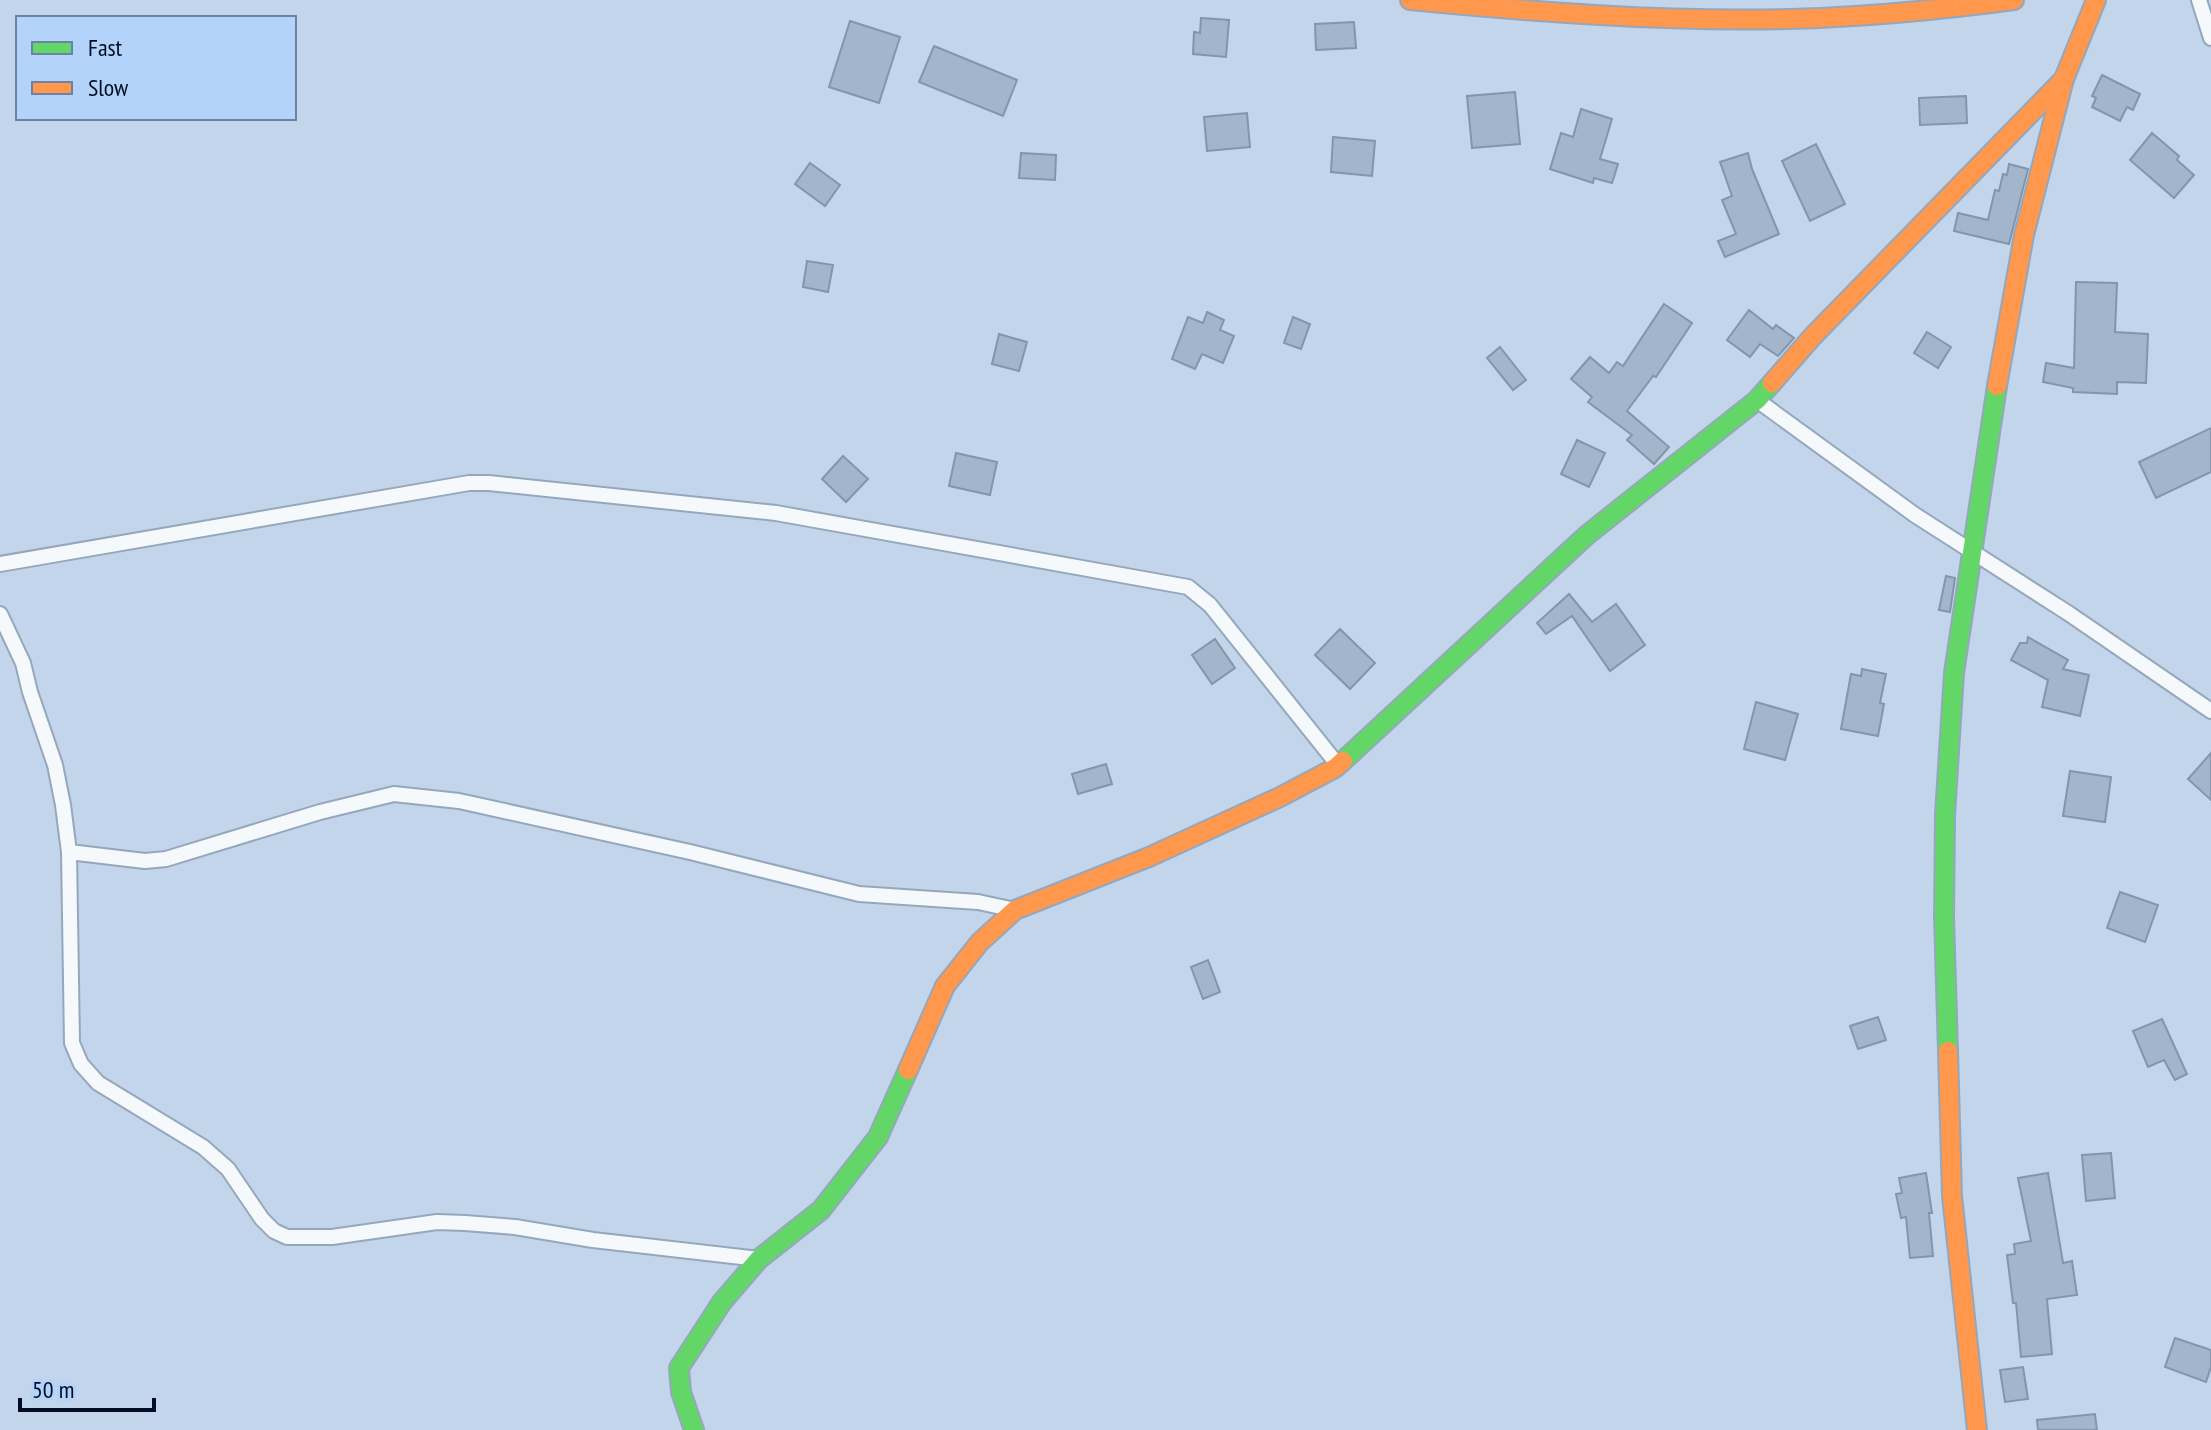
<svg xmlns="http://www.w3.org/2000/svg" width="2211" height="1430" font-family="'PT Sans Narrow',sans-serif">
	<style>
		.building { fill: #a3b5ca; stroke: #8395aa; stroke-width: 2 }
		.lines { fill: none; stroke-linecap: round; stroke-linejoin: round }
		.street-casing { stroke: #95a7bc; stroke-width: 18 }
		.fast-casing { stroke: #95a7bc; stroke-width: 22 }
		.slow-casing { stroke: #95a7bc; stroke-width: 22 }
		.street { stroke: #f6f9fc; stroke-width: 14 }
		.fast { stroke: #63d668; stroke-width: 18 }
		.slow { stroke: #ff974d; stroke-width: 18 }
	</style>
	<rect width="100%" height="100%" fill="#c3d5eb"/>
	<g class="building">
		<polygon points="1201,18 1229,20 1226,57 1193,54 1194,32 1200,33"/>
		<polygon points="850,21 900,37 879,103 829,87"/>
		<polygon points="1354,22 1356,48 1316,50 1315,24"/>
		<polygon points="934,46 1017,80 1003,116 919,82"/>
		<polygon points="2102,75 2140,94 2133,110 2127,107 2120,121 2092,107 2096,98 2092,96"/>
		<polygon points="1515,92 1520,144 1472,148 1467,96"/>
		<polygon points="1966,96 1967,123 1920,125 1919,98"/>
		<polygon points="1581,109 1612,119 1600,159 1618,164 1612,183 1594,178 1593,183 1550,169 1561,133 1573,137"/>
		<polygon points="1247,113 1250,147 1207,151 1204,117"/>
		<polygon points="2152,133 2179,156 2177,160 2194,175 2174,198 2130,160"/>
		<polygon points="1333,137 1375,141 1372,176 1331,172"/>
		<polygon points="1816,144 1845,204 1810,221 1782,161"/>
		<polygon points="1021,153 1056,155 1055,180 1019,178"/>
		<polygon points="1748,153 1752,169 1779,234 1725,257 1718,241 1736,234 1722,200 1732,196 1720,162"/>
		<polygon points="810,163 840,185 825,206 795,184"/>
		<polygon points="2009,164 2028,169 2009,244 1954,231 1958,213 1988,220 1995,190 1999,191 2003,174 2007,175"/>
		<polygon points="807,261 833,265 828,292 803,287"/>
		<polygon points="2076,282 2117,283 2115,332 2148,334 2146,383 2117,382 2117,394 2073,392 2073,388 2043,382 2046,363 2074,368"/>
		<polygon points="1664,304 1692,323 1656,377 1653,376 1627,411 1669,447 1654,464 1627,440 1632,435 1588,402 1592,397 1571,379 1590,357 1609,373 1617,362 1623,366"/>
		<polygon points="1749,310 1773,329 1776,325 1794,338 1778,356 1760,344 1750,357 1727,340"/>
		<polygon points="1207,312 1224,320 1220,330 1234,336 1223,363 1202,354 1195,369 1172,359 1188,317 1203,323"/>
		<polygon points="1293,317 1310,324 1301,349 1284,343"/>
		<polygon points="1927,332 1951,347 1938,368 1914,353"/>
		<polygon points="999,334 1027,342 1019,371 992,364"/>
		<polygon points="1500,347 1526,380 1513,390 1487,358"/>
		<polygon points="2211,428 2211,472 2156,498 2139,462"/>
		<polygon points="1577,440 1605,453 1589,487 1561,474"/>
		<polygon points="956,453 997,462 990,495 949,486"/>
		<polygon points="843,456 868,479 846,502 822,479"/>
		<polygon points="1946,576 1955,578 1950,612 1939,610"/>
		<polygon points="1569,594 1592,622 1616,604 1645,645 1610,671 1572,616 1546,634 1537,623"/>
		<polygon points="1340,629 1375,663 1350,689 1315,655"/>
		<polygon points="2028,637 2068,660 2063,669 2089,675 2080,716 2042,707 2048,680 2011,660 2020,643 2027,643"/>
		<polygon points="1215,639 1235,668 1212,684 1192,655"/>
		<polygon points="1862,669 1886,674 1880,703 1884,704 1878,736 1841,729 1851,674 1861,676"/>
		<polygon points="1756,702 1798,714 1785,760 1744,749"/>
		<polygon points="2211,753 2211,800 2188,779"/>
		<polygon points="1106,764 1112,784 1078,794 1072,774"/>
		<polygon points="2070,771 2111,777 2105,822 2063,816"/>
		<polygon points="2120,892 2158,905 2145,942 2107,928"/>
		<polygon points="1208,960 1220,992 1203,999 1191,967"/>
		<polygon points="1878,1017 1886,1040 1858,1049 1850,1026"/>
		<polygon points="2162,1019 2187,1074 2175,1080 2164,1060 2148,1067 2133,1031"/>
		<polygon points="2111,1153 2115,1198 2086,1201 2082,1155"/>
		<polygon points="1926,1173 1932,1213 1929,1213 1933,1256 1910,1258 1906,1217 1901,1218 1896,1194 1902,1193 1899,1178"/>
		<polygon points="2048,1173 2063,1263 2072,1261 2077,1295 2047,1299 2052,1354 2021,1357 2016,1303 2013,1303 2007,1255 2015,1254 2014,1244 2031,1241 2018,1178"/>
		<polygon points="2175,1338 2211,1350 2211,1367 2206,1382 2165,1367"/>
		<polygon points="2023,1367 2028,1399 2005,1402 2000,1370"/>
		<polygon points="2095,1414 2097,1430 2038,1430 2037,1420"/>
	</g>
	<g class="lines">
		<defs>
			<g id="street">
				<polyline points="2199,0 2211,38"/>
				<polyline points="1757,400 1915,515 2068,613 2211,711"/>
				<polyline points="0,564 469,483 489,483 776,513 1188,587 1210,605 1338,765"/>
				<polyline points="0,614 23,663 30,692 55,765 63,805 69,852 72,1043 81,1064 98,1083 203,1147 228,1169 262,1219 274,1231 287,1237 332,1237 437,1222 465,1223 515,1227 593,1240 759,1259"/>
				<polyline points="69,852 145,861 166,859 320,812 394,794 459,801 690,852 859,894 978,902 1015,910"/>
			</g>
			<g id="fast">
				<polyline points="1343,761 1587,535 1757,400 1772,383"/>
				<polyline points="1948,1051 1944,917 1945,815 1954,673 1997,386"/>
				<polyline points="694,1430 681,1392 679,1368 722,1302 759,1259 821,1210 878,1137 908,1070"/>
			</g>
			<g id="slow">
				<path d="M 1410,0 C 1536,12 1662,22 1789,19 C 1864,17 1939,10 2014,0"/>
				<polyline points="1772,383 1813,336 2064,79"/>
				<polyline points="1997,386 2024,235 2064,79 2096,0"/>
				<polyline points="1948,1051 1952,1196 1977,1430"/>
				<polyline points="908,1070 945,986 980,942 1015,910 1149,857 1280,797 1335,768 1343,761"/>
			</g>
		</defs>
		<use href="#street" class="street-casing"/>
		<use href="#fast" class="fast-casing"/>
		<use href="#slow" class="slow-casing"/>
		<use href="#street" class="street"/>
		<use href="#fast" class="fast"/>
		<use href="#slow" class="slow"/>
	</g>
	<rect x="16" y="16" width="280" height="104" fill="#b3d3fb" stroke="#6b84a5" stroke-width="2"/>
	<rect x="32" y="42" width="40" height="12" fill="#63d668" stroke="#6b84a5" stroke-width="2"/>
	<text x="88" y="56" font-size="24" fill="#000d23">Fast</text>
	<rect x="32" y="82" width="40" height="12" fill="#ff974d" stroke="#6b84a5" stroke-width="2"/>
	<text x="88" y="96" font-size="24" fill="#000d23">Slow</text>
	<path d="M20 1398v12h134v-12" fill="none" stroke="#000d23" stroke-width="4"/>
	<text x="32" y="1398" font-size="24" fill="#000d23" stroke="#b3d3fb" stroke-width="6" paint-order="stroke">50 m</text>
</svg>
